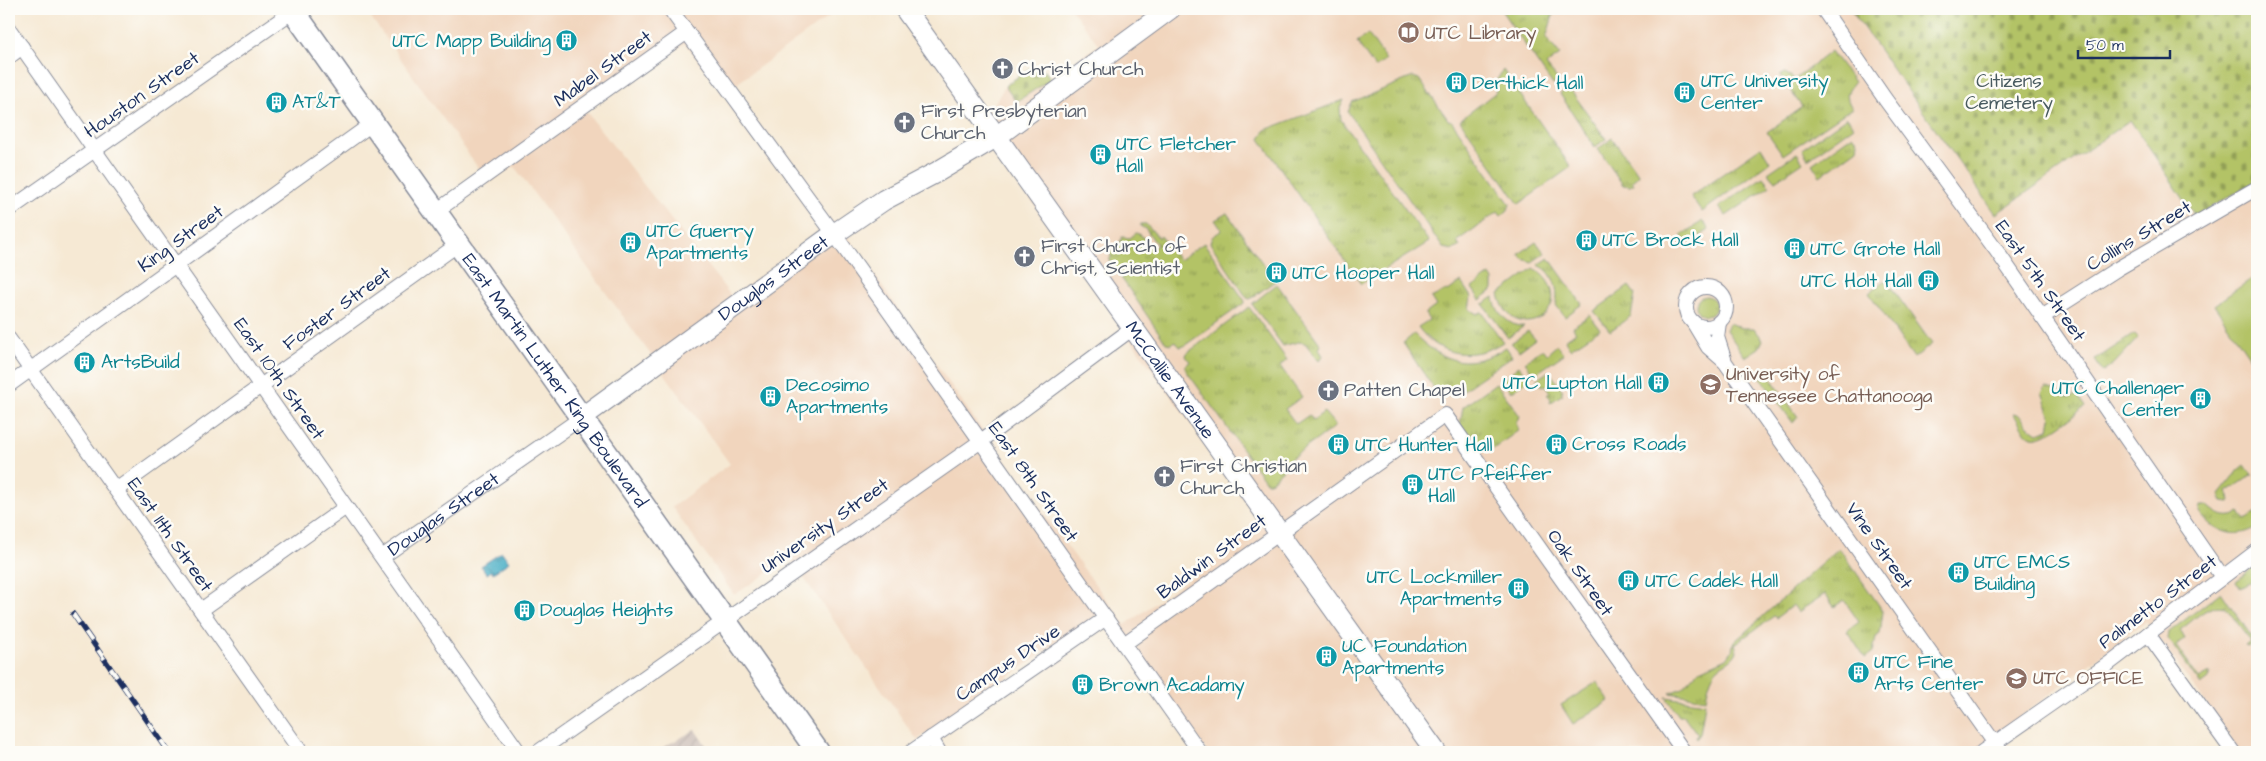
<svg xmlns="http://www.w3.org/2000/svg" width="2266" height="761" font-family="'Architects Daughter',sans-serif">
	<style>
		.built { fill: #f1d5bd }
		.industrial { fill: url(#industrial-furrows) }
		.grass { fill: url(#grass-tufts); stroke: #677962 }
		.cemetery { fill: url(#cemetery-stones); stroke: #677962 }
		.garden { fill: #b3c366; stroke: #677962 }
		.water { fill: url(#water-waves); stroke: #306e92 }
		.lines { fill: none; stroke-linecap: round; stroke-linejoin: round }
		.street-casing { stroke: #888c99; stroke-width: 16 }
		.secondary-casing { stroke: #888c99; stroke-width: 22 }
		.primary-casing { stroke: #888c99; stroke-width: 25 }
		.street { stroke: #fff; stroke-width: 14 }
		.secondary { stroke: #fff; stroke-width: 20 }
		.primary { stroke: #fff; stroke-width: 22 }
		.rail-casing { stroke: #1b2f5e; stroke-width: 5.5 }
		.rail { stroke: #fdfcf7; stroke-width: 4; stroke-dasharray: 11; stroke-linecap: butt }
		.labels { text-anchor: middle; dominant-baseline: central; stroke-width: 5; stroke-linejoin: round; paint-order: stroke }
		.education-label { font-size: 19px; fill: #785e54; stroke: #fdfcf7; text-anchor: start }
		.culture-label { font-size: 19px; fill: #0d838f; stroke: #fdfcf7; text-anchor: start }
		.street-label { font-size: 19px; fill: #1b2f5e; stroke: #fdfcf7 }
		.worship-label { font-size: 19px; fill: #5b616d; stroke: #fdfcf7; text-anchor: start }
		.park-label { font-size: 19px; fill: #495b60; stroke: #fdfcf7 }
	</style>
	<defs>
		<pattern id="industrial-furrows" width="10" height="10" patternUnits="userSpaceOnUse" patternTransform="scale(1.25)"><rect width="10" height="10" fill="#cec1ba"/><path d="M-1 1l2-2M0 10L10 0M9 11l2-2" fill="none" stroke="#b0a6a2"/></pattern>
		<pattern id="grass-tufts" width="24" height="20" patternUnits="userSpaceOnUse" patternTransform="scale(1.25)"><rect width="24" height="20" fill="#b3c366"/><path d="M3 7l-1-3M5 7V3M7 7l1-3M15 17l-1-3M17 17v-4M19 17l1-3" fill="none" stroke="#919f57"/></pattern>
		<pattern id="cemetery-stones" width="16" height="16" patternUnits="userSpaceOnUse" patternTransform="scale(1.25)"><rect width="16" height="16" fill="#b3c366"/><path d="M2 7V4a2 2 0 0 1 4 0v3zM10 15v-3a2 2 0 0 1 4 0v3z" fill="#919f57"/></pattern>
		<pattern id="water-waves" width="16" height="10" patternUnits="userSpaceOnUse" patternTransform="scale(1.25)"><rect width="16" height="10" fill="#46adc5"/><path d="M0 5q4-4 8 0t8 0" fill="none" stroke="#3a8da3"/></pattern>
	</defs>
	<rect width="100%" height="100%" fill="#fdfcf7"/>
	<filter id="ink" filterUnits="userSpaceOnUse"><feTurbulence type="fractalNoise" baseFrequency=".02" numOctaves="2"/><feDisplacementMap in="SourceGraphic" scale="10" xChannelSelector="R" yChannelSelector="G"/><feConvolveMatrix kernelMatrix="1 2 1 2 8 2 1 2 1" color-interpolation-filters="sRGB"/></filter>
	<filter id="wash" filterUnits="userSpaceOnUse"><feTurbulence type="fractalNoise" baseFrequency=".0096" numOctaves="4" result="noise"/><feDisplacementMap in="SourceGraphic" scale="20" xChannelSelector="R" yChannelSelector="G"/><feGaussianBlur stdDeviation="1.12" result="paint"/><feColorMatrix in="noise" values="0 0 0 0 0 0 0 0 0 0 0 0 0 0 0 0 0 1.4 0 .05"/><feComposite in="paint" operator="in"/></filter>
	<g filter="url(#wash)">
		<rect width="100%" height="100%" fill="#f6e9d4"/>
		<polygon class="built" points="365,9 839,9 724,93 685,43 585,110 732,297 837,221 977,423 1125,625 1263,525 980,128 1005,86 1017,102 1099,45 1071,9 1850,9 1996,214 2130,120 2198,223 2257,189 2257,752 2241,752 2146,621 1974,752 1564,752 1558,746 1529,752 1208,752 1106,609 917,740 790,558 734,595 672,507 730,464 514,166 489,183"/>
		<polygon class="industrial" points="695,730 711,752 654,752 658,750"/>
		<g class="grass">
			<polygon points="1503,9 1555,9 1546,38 1560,55 1546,65 1559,81 1553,85 1501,10"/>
			<path d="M 1831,51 L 1854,82 C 1846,92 1845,97 1852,108 L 1783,155 L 1767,132 L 1802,107 L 1780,76 L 1785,73 L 1795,79 Z"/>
			<polygon points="1503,70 1571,167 1519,204 1460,120 1496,92 1495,83"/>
			<polygon points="1413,77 1419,79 1449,121 1451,120 1510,204 1508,210 1501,216 1498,212 1457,241 1460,246 1453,250 1443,248 1348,112 1352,102"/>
			<polygon points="1569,88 1606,139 1595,147 1560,94"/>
			<polygon points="1344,100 1340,108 1341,120 1429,242 1361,284 1260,139 1265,130"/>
			<polygon points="1847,117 1854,126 1808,159 1802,149"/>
			<polygon points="1853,135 1858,141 1857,149 1820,176 1812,164"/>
			<polygon points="1612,138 1639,175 1632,181 1634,184 1630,186 1623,185 1598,149"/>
			<polygon points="1761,147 1770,162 1702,212 1691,196"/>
			<polygon points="1797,153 1803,162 1775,181 1768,173"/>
			<polygon points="1763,177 1770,186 1726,216 1719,207"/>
			<polygon points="1227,213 1275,281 1250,299 1247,298 1210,243 1212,237 1222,230 1215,220"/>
			<polygon points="1703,221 1709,230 1688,244 1681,235"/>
			<polygon points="1141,224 1146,224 1159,238 1161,236 1179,260 1204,243 1245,301 1243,304 1184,346 1180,347 1175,341 1172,344 1166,343 1109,260 1111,257 1110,252 1119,246 1122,237 1130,238 1136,233 1141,235 1152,249 1157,245 1146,229 1140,226"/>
			<polygon points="1536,242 1545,253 1532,262 1523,259 1519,254"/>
			<path d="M 1549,258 L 1582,304 L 1565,317 L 1556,305 C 1559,290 1554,271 1538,265 Z"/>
			<path d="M 1534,268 C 1587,306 1512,353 1499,294 Z"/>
			<polygon points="1490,275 1493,280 1493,290 1480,300 1472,288"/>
			<polygon points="1886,280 1932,344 1914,358 1869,293"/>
			<path d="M 1461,282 L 1471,297 L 1469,309 L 1477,314 L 1482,312 L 1503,342 C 1473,361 1439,357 1418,327 L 1429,320 L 1425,314 L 1436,306 L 1431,298 L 1447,290 L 1448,291 Z"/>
			<polygon points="1277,284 1321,345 1319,349 1323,356 1319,361 1305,343 1298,342 1283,346 1252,304"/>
			<polygon points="1629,286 1635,294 1631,316 1610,331 1594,311"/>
			<circle cx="1706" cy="306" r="10"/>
			<path d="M 1494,297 C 1494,310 1510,328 1524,326 L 1508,338 L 1483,304 Z"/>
			<polygon points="1249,307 1287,360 1280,366 1302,397 1285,409 1296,424 1309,415 1313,420 1324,412 1336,426 1283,464 1285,468 1270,482 1266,482 1185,369 1186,365 1190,362 1186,356 1187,353"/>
			<polygon points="1590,315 1600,329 1570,349 1565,340 1576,332 1572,327"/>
			<polygon points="1729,323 1741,328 1754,328 1763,340 1759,348 1745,357 1726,330"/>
			<polygon points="1528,331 1535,339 1519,351 1511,343"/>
			<path d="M 1414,334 C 1444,364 1470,370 1506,347 L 1512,356 L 1455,396 L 1437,393 L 1403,343 Z"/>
			<polygon points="2134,334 2138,338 2114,364 2103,372 2095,360"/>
			<polygon points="1557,345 1564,354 1534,375 1525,362 1542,349 1547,354"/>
			<polygon points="1519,366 1529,379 1511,392 1502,379"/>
			<polygon points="1549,371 1563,391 1561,392 1563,394 1550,403 1551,399 1547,394 1550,392 1545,385 1542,386 1537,379"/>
			<polygon points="1766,374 1768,374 1798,417 1793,423 1760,377"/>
			<polygon points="1496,383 1520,416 1516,423 1519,430 1493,449 1481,451 1460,425 1463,407"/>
			<path d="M 2046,388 C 2059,389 2062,402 2077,395 L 2085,407 C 2075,414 2044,441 2032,437 C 2024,434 2018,420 2013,413 L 2018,414 L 2028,426 L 2038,433 L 2049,429 L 2051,418 L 2042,392 Z"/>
			<polygon points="2245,465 2252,475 2227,492 2231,500 2230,502 2222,501 2219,495 2239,470"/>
			<path d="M 2201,505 L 2207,505 C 2218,515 2226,520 2240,513 L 2246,520 L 2257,513 L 2257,527 C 2235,541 2213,531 2200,512 Z"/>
			<path d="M 1839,548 L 1883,611 L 1880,634 L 1876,637 L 1873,652 L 1865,658 L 1847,631 L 1859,622 L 1844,600 L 1834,607 L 1825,594 L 1798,612 L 1793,605 L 1776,618 L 1774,616 L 1735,644 L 1737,651 C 1734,660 1725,662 1718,668 C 1710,676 1708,688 1706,699 L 1670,693 L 1682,688 L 1698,671 L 1727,658 L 1732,651 L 1733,643 Z"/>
			<polygon points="2257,565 2254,581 2241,588 2236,581"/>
			<path d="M 2221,592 L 2254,640 L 2248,647 L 2245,646 L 2251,641 L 2226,608 C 2211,600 2192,622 2180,630 L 2185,639 L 2176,646 L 2199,679 L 2210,673 L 2209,679 L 2201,685 L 2168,639 L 2169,632 Z"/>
			<polygon points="1666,697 1705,703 1700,734 1696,739 1695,737 1698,735 1684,716 1679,716"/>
		</g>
		<g class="cemetery">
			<polygon points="1850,9 2257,9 2257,181 2195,216 2130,120 1996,214"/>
			<polygon points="1033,66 1040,73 1045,71 1051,79 1016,102 1005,86"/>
		</g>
		<g class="garden">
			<polygon points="1368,34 1386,60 1375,68 1357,42"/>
			<polygon points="2257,275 2257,368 2214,305"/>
			<polygon points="1597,682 1609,701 1573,724 1561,705"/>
		</g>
		<polygon class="water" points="502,552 509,562 493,573 491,571 487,574 481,566"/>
	</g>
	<g filter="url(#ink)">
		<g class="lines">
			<defs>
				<g id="street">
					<polyline points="670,9 840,242 1200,752"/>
					<polyline points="1823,9 1885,99 1996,250 2222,577"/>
					<polyline points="9,29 519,752"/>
					<polyline points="9,57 22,47"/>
					<polyline points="9,210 296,9"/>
					<polyline points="435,212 687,32"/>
					<circle cx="1706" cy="307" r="20"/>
					<polyline points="2042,317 2117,269 2257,188"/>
					<polyline points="1693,322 1708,347 1724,361"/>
					<polyline points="1719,322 1717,337 1725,362 2001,752"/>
					<polyline points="9,339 301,752"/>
					<polyline points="9,385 373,123"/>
					<polyline points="116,490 457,245"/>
					<path id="s1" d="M 382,557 L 581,418"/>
					<polyline points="201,610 346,507"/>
					<polyline points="2148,634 2233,752"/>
					<polyline points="1124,644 1445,415 1684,752"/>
					<polyline points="931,738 939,752"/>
					<polyline points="538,752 981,441 1133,328"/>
					<polyline points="911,752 1106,618"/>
					<polyline points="1982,752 2107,665 2257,551"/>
				</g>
				<g id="secondary">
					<path id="s2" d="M 905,9 L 1436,752"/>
					<path id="s3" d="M 581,418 L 834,234 L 884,200 L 937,172 L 996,137 L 1170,9"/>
				</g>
				<g id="primary">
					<path id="s4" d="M 292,9 L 818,752"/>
				</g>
			</defs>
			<use href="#street" class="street-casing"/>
			<use href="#secondary" class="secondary-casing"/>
			<use href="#primary" class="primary-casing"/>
			<use href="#street" class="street"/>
			<use href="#secondary" class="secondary"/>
			<use href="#primary" class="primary"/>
			<defs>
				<polyline id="rail" points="73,614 169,752"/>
			</defs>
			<use href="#rail" class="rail-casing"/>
			<use href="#rail" class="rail"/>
		</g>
	</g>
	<defs>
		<symbol id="library-disc" viewBox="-11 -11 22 22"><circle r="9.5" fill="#8d6e63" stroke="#fdfcf7"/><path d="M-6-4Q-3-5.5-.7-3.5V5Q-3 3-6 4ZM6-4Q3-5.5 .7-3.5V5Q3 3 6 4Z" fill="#fff"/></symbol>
		<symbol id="building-disc" viewBox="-11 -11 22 22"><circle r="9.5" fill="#0f9aa8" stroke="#fdfcf7"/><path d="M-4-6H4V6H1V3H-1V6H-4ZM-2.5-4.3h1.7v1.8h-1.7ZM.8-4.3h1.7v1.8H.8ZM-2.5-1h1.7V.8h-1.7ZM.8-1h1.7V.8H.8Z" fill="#fff"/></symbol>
		<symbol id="church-disc" viewBox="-11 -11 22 22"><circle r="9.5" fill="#6b7280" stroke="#fdfcf7"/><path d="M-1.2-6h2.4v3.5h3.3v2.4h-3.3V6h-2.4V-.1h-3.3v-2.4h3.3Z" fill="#fff"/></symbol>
		<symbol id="university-disc" viewBox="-11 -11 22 22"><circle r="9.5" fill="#8d6e63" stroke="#fdfcf7"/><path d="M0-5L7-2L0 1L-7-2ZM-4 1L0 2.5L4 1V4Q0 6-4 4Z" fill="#fff"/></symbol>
	</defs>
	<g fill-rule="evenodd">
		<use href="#library-disc" x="1396" y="20" width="25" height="25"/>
		<use href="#building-disc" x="554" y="28" width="25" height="25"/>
		<use href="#church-disc" x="990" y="56" width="25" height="25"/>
		<use href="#building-disc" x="1444" y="70" width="25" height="25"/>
		<use href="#building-disc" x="1672" y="80" width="25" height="25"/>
		<use href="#building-disc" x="264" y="90" width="25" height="25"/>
		<use href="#church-disc" x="892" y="110" width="25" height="25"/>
		<use href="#building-disc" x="1088" y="142" width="25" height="25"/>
		<use href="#building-disc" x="1574" y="228" width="25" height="25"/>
		<use href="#building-disc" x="618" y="230" width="25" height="25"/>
		<use href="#building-disc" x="1782" y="236" width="25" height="25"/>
		<use href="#church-disc" x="1012" y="244" width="25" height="25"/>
		<use href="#building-disc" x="1264" y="260" width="25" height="25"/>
		<use href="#building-disc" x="1916" y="268" width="25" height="25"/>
		<use href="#building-disc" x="72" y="350" width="25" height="25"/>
		<use href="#building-disc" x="1646" y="370" width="25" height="25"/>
		<use href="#university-disc" x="1698" y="372" width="25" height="25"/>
		<use href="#church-disc" x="1316" y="378" width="25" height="25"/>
		<use href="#building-disc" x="758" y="384" width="25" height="25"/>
		<use href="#building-disc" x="2188" y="386" width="25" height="25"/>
		<use href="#building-disc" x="1544" y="432" width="25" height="25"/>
		<use href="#building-disc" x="1326" y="432" width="25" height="25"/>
		<use href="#church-disc" x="1152" y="464" width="25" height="25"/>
		<use href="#building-disc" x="1400" y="472" width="25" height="25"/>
		<use href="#building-disc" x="1946" y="560" width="25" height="25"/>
		<use href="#building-disc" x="1616" y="568" width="25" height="25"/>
		<use href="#building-disc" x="1506" y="576" width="25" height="25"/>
		<use href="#building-disc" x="512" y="598" width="25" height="25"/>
		<use href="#building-disc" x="1314" y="644" width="25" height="25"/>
		<use href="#building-disc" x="1846" y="660" width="25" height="25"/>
		<use href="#university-disc" x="2004" y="666" width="25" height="25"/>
		<use href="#building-disc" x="1070" y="672" width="25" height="25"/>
	</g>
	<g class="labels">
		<g class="education-label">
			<text x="1425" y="33">UTC Library</text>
			<text x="1726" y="374">University of<tspan x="1726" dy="22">Tennessee Chattanooga</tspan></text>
			<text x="2033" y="678">UTC OFFICE</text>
		</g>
		<g class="culture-label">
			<text x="551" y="41" text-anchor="end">UTC Mapp Building</text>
			<text x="1701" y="81">UTC University<tspan x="1701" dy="22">Center</tspan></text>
			<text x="1472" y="83">Derthick Hall</text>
			<text x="292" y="102">AT&amp;T</text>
			<text x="1116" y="144">UTC Fletcher<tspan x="1116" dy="22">Hall</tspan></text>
			<text x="646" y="231">UTC Guerry<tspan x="646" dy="22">Apartments</tspan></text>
			<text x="1602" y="240">UTC Brock Hall</text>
			<text x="1810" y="249">UTC Grote Hall</text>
			<text x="1292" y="273">UTC Hooper Hall</text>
			<text x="1912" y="281" text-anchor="end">UTC Holt Hall</text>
			<text x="101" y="362">ArtsBuild</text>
			<text x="1642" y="383" text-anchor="end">UTC Lupton Hall</text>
			<text x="786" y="385">Decosimo<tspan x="786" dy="22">Apartments</tspan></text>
			<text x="2184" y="388" text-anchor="end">UTC Challenger<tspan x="2184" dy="22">Center</tspan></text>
			<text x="1572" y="444">Cross Roads</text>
			<text x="1355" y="445">UTC Hunter Hall</text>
			<text x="1428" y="474">UTC Pfeiffer<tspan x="1428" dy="22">Hall</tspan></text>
			<text x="1974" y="562">UTC EMCS<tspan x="1974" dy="22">Building</tspan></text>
			<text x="1502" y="577" text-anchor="end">UTC Lockmiller<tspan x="1502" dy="22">Apartments</tspan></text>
			<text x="1645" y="581">UTC Cadek Hall</text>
			<text x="540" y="610">Douglas Heights</text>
			<text x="1342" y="646">UC Foundation<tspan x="1342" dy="22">Apartments</tspan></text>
			<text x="1874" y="662">UTC Fine<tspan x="1874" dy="22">Arts Center</tspan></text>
			<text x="1099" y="685">Brown Acadamy</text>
		</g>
		<g class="street-label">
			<text transform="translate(603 69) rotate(-36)">Mabel Street</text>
			<text transform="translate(142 95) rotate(-35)">Houston Street</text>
			<text transform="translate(2139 236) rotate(-31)">Collins Street</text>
			<text transform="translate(181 239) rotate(-36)">King Street</text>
			<text stroke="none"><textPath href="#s3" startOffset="238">Douglas Street</textPath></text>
			<text transform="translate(2040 281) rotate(55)">East 5th Street</text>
			<text transform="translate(337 309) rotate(-36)">Foster Street</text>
			<text transform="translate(279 379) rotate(55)">East 10th Street</text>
			<text stroke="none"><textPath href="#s4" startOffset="455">East Martin Luther King Boulevard</textPath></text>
			<text stroke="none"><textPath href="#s2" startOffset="456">McCallie Avenue</textPath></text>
			<text transform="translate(1033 482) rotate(55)">East 8th Street</text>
			<text stroke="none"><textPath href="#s1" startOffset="75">Douglas Street</textPath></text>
			<text transform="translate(825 526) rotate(-35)">University Street</text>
			<text transform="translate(170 535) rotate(55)">East 11th Street</text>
			<text transform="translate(1879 546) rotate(55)">Vine Street</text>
			<text transform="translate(1212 557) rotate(-36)">Baldwin Street</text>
			<text transform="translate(1580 573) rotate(55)">Oak Street</text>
			<text transform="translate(2158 602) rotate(-37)">Palmetto Street</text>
			<text transform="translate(1008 663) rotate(-34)">Campus Drive</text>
		</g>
		<g class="worship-label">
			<text x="1018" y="69">Christ Church</text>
			<text x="921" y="111">First Presbyterian<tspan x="921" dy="22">Church</tspan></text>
			<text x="1041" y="246">First Church of<tspan x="1041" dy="22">Christ, Scientist</tspan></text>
			<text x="1344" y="390">Patten Chapel</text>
			<text x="1180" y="466">First Christian<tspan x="1180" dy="22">Church</tspan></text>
		</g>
		<g class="park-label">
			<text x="2009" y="81">Citizens<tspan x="2009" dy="22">Cemetery</tspan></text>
		</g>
	</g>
	<rect width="2266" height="761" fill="none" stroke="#fdfcf7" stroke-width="30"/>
	<path d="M2078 50v8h92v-8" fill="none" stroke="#1b2f5e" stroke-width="2.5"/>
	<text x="2086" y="50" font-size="15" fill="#1b2f5e" stroke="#fdfcf7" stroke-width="4" paint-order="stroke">50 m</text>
</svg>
